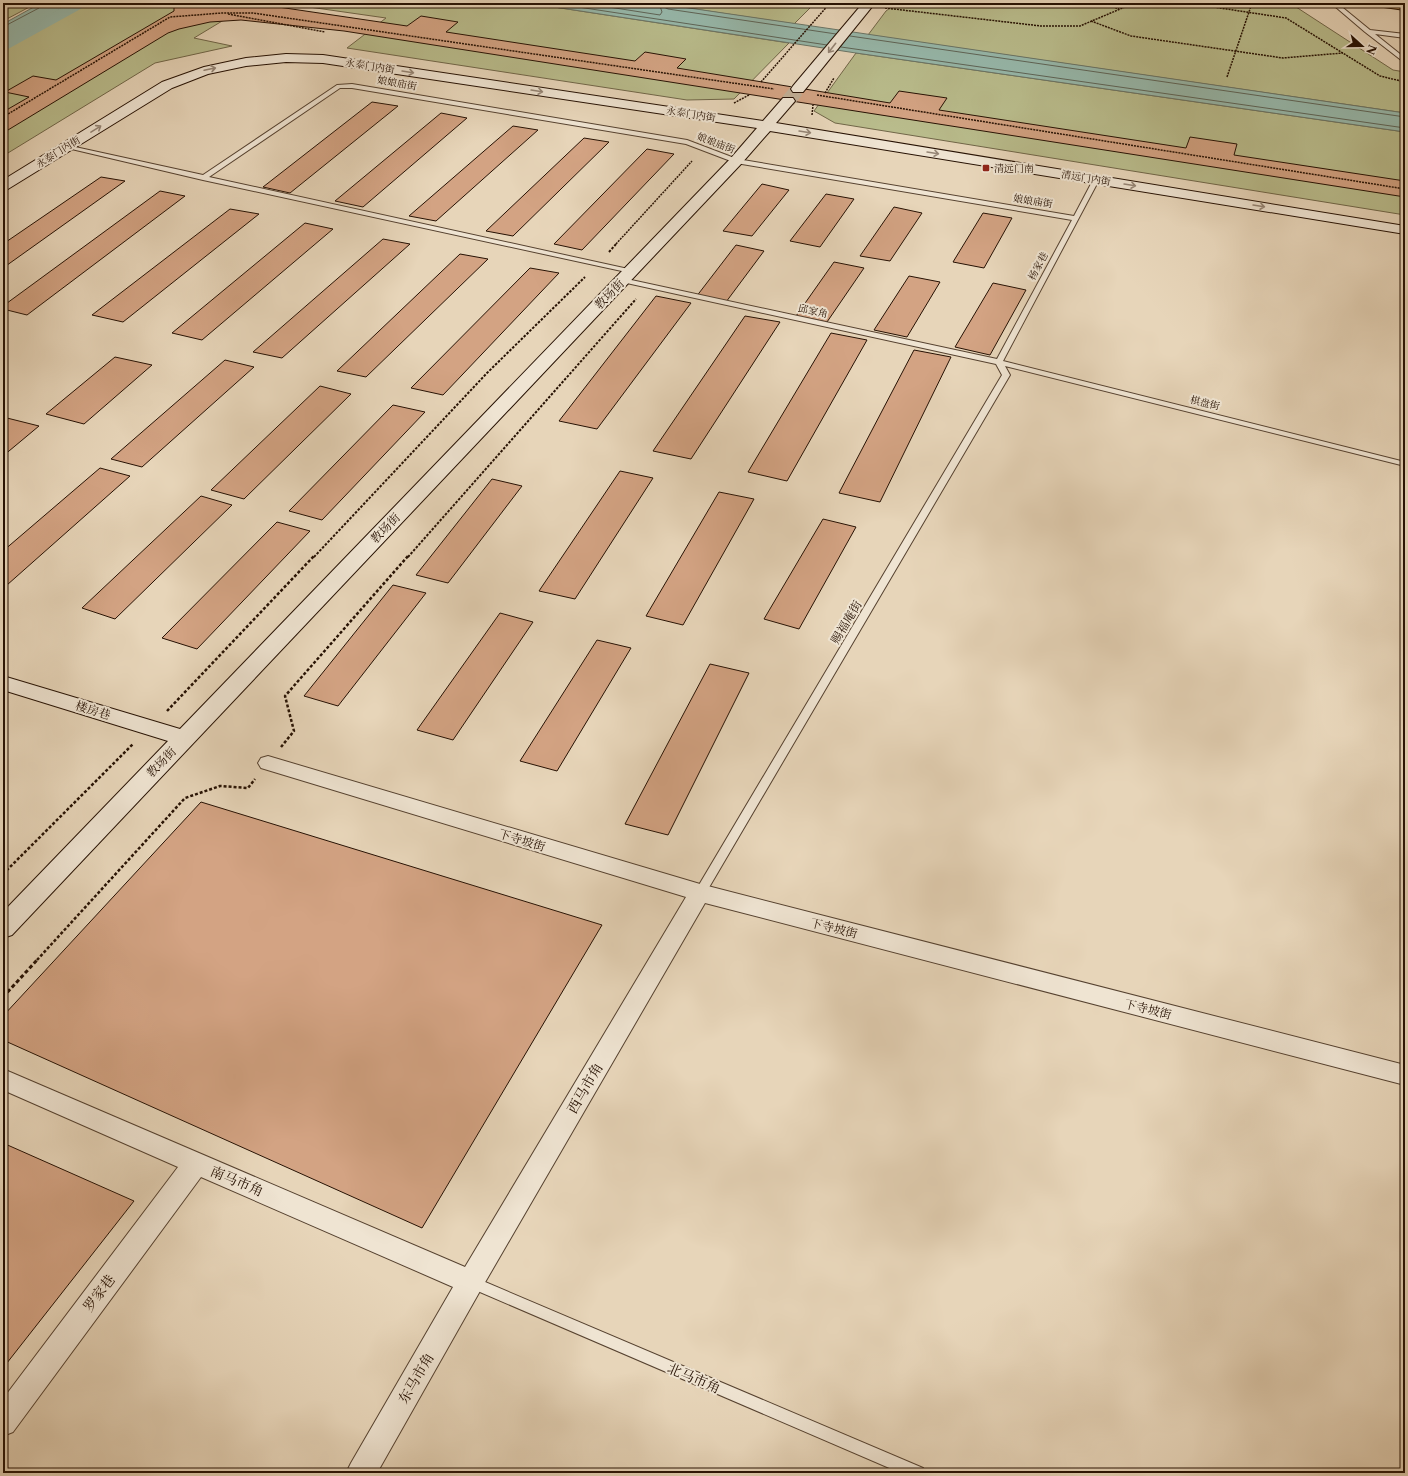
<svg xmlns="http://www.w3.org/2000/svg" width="1408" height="1476" font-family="'Libre Caslon Text','Noto Serif SC',serif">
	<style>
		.green { fill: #b9bc8c; stroke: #706648 }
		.water { fill: #97b9ac; stroke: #6a7668 }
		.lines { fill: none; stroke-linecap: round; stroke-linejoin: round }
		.shore { stroke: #5e6558; stroke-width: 1 }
		.canal { fill: #97b9ac; fill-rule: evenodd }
		.building { fill: #d3a383; stroke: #261103 }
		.secondary-tunnel { stroke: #c0ae95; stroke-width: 14; stroke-dasharray: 14 6; stroke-linecap: butt }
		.lane-casing { stroke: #564230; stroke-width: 2 }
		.street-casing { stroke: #564230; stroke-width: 2 }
		.secondary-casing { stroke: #261103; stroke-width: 2 }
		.primary-casing { stroke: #261103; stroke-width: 2 }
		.path-far3 { stroke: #261103; stroke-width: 1.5; stroke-dasharray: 2 1; stroke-linecap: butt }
		.path-far2 { stroke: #261103; stroke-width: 2; stroke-dasharray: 2.5 1.5; stroke-linecap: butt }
		.path-far1 { stroke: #261103; stroke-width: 2.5; stroke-dasharray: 3 2; stroke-linecap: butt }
		.path { stroke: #261103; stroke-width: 3; stroke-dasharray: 4 2.5; stroke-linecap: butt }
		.lane { fill: #efe4d2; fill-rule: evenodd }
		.street { fill: #efe4d2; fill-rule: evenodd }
		.secondary { fill: #efe4d2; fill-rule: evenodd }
		.primary { fill: #e4ba7c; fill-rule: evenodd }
		.oneway { stroke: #958575 }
		.poi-dot { fill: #8f2418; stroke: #efe4d2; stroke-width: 1.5 }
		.labels { text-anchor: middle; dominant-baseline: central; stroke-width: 4; stroke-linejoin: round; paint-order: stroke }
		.far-street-label { font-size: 10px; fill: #261103; stroke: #efe4d2 }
		.far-poi-label { font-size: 10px; fill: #261103; stroke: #efe4d2; text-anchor: start }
		.street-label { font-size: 12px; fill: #261103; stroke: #efe4d2 }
		.near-street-label { font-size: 14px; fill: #261103; stroke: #efe4d2 }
	</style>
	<rect width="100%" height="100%" fill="#e7d5b9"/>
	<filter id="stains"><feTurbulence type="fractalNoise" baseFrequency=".005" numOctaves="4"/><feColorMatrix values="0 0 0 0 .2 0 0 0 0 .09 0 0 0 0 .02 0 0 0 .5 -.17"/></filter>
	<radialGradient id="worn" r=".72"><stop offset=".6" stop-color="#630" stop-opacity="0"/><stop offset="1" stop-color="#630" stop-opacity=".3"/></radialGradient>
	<g class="green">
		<polygon points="3,3 37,3 3,21"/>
		<polygon points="79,3 252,3 194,38 232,46 155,63 3,156 3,47"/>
		<polygon points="281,3 528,3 789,43 734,99 687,100 347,48 386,18"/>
		<polygon points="655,3 815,3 794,24"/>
		<polygon points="897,3 1276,3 1293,5 1393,70 1405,72 1405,113 868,35 886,11"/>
		<polygon points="856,53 1405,132 1405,215 835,123 814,111"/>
	</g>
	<g class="water">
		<polygon points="41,3 79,3 3,47 3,24"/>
		<polygon points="528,3 655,3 1405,113 1405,132 856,53"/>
	</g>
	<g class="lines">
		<g class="shore">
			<polyline points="552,3 827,45"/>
			<polyline points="583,3 660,15 662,12 659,3"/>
			<polyline points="664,3 664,7 668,9 836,34"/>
			<polyline points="3,27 39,8 42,3"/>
			<polyline points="850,36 1405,117"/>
			<polyline points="3,43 71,3"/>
			<polyline points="841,47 1405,128"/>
		</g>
		<polygon class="canal" points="70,3 88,3 86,6 8,49 3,51 3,40"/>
	</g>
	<g class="building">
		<polygon points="174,3 233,3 233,5 258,4 407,26 421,16 458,22 446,32 635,61 645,52 686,59 677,68 890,103 899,91 947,98 939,110 1186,148 1190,137 1237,144 1234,155 1405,181 1405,197 344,31 241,20 210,22 179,29 168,33 3,133 3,112 29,97 5,92 33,76 56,80 174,11"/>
		<polygon points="372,102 398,106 290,193 263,187"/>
		<polygon points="441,113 467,118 363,207 335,201"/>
		<polygon points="513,126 538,130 436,221 409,216"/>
		<polygon points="584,138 609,142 513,236 486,231"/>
		<polygon points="647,149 674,154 582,250 554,244"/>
		<polygon points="101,177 125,181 3,268 3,244"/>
		<polygon points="762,184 789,190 752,236 723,231"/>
		<polygon points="160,191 185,196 27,315 3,309 3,306"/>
		<polygon points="826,194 854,199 820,247 790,241"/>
		<polygon points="894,207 922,213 890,261 860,256"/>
		<polygon points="230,209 259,214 123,322 92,315"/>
		<polygon points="983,213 1012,218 984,268 953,262"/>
		<polygon points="305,223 333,229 202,340 172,333"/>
		<polygon points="383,239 410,244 282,358 253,352"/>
		<polygon points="736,245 764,251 726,302 696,297"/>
		<polygon points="460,254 488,259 366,377 337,371"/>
		<polygon points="834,262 864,268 827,322 796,316"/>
		<polygon points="530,268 559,273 443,395 411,388"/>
		<polygon points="909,276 940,282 907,337 874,330"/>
		<polygon points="993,283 1026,290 990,355 955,347"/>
		<polygon points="656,296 691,303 597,429 559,421"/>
		<polygon points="745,316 780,322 691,459 653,451"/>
		<polygon points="831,333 867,340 787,481 748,472"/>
		<polygon points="914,350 951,357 880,502 839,493"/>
		<polygon points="115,357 152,365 84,424 46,414"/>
		<polygon points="225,360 254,367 142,467 111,459"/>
		<polygon points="320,386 351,394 244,499 211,490"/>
		<polygon points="393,405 425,412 322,520 289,511"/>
		<polygon points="3,417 39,426 3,456"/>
		<polygon points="100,468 130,476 7,585 3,584 3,551"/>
		<polygon points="620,471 653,478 575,599 539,591"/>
		<polygon points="492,479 522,486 448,583 416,575"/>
		<polygon points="719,492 754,499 683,625 646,616"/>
		<polygon points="201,496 232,505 115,619 82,608"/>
		<polygon points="823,519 856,527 799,629 764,619"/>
		<polygon points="277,522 310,531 197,649 162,638"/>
		<polygon points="393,585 426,593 338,706 304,696"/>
		<polygon points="500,613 533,622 453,740 417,730"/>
		<polygon points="597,640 631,648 557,771 520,761"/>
		<polygon points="710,664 749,673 668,835 625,824"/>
		<polygon points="201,802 602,925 422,1228 3,1040 3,1016"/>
		<polygon points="3,1143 134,1201 3,1368"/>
	</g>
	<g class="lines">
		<polyline class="secondary-tunnel" points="788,101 798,89"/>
		<defs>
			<g id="lane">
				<polygon points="1331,3 1337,3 1370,30 1405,34 1405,38 1375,34 1405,58 1405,63 1365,32"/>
				<polygon points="352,84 687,140 737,159 1074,216 1093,180 1098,179 1099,180 1003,361 1405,462 1405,466 1005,366 1010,375 704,896 700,897 696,896 695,893 696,890 1002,375 996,364 622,282 618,280 622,278 997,359 1072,220 736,163 686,144 352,88 340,88 209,177 633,270 633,272 631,273 203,180 63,147 66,145 203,175 337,85"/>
				<polygon points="471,1276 923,1468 925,1473 901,1473 466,1286 464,1282 466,1278"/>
			</g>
			<polygon id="street" points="268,756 700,884 1405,1065 1405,1085 705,903 480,1291 377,1473 346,1473 351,1463 453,1287 201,1177 13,1432 3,1436 3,1399 178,1167 3,1090 3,1069 465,1267 686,897 261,768 258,763 261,758"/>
			<g id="secondary">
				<polygon points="863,3 875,3 803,92 793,92 791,89 793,86"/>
				<polygon points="286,54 323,55 763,121 783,98 793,98 795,101 776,123 1405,226 1405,234 770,131 741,164 12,935 3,938 3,912 168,741 3,690 3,676 180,729 731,158 757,128 323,63 286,62 246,66 208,74 172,88 8,189 3,190 3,180 162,82 204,67 246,58"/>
			</g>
			<polygon id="primary" points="1375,3 1405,3 1405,10 1377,6"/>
		</defs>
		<use href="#lane" class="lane-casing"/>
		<use href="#street" class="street-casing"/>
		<use href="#secondary" class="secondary-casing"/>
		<use href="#primary" class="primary-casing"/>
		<g class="path-far3">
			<polyline points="1104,3 1119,9"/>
			<polyline points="1187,3 1286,18 1380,76 1405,82"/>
			<polyline points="885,8 1041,26 1080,26 1132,4 1143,3"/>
			<polyline points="228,14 325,32"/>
			<polyline points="1091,21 1131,36 1283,58 1343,53"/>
			<polyline points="1227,77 1252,3"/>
			<polyline points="761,82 830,3"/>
			<polyline points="825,93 834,78"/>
			<polyline points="817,95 1405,189"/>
			<polyline points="734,103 749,95"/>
			<polyline points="812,115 813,105"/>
			<polyline points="3,117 170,17 222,13 253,13 774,89"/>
			<polyline points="616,244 692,161"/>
		</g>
		<g class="path-far2">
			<polyline points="609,252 617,243"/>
			<polyline points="314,557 487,373 585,277"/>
			<polyline points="408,557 636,299"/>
		</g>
		<g class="path-far1">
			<polyline points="167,711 314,556"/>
			<polyline points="281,747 294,731 285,696 408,556"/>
			<polyline points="3,874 133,744"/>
			<polyline points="37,960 185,798 220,786 248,788 255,779"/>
		</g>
		<polyline class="path" points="3,997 38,959"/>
		<use href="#lane" class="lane"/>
		<use href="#street" class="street"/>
		<use href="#secondary" class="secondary"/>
		<use href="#primary" class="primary"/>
	</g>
	<defs><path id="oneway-shaft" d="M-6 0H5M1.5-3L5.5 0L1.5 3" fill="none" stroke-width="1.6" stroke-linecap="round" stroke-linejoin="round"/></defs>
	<g class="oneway">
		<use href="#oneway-shaft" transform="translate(832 48) rotate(128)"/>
		<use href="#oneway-shaft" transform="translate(210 69) rotate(-12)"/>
		<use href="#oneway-shaft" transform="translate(408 72) rotate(9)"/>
		<use href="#oneway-shaft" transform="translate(537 91) rotate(9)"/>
		<use href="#oneway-shaft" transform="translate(96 129) rotate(-32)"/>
		<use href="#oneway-shaft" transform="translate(805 132) rotate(9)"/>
		<use href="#oneway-shaft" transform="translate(933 153) rotate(9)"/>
		<use href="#oneway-shaft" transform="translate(1130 185) rotate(9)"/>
		<use href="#oneway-shaft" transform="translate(1259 206) rotate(9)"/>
	</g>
	<rect class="poi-dot" x="982" y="164" width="8" height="8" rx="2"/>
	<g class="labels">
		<g class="far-street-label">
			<text transform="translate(370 66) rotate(9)">永泰门内街</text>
			<text transform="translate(397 83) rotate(10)">娘娘庙街</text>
			<text transform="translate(691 114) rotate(9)">永泰门内街</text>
			<text transform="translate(716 143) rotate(21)">娘娘庙街</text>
			<text transform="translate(58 152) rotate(-32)">永泰门内街</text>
			<text transform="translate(1086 178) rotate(9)">清远门内街</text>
			<text transform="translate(1033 201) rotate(9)">娘娘庙街</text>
			<text transform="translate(1038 266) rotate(-62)">杨家巷</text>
			<text transform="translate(813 311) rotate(12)">邱家角</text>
			<text transform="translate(1205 403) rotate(14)">棋盘街</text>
		</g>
		<g class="far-poi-label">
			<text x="994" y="168">清远门南</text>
		</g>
		<g class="street-label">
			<text transform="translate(609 294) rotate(-46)">教场街</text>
			<text transform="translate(385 528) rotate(-46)">教场街</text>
			<text transform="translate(846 622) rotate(-59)">赐福庵街</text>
			<text transform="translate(93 710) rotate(17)">楼房巷</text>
			<text transform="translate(161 762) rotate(-46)">教场街</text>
			<text transform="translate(522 840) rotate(17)">下寺坡街</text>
			<text transform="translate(834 928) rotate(14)">下寺坡街</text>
			<text transform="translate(1148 1009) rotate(14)">下寺坡街</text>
		</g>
		<g class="near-street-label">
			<text transform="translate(585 1088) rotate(-60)">西马市角</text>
			<text transform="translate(237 1181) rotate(23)">南马市角</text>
			<text transform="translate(99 1293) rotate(-53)">罗家巷</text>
			<text transform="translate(416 1378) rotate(-60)">东马市角</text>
			<text transform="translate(694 1378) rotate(23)">北马市角</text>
		</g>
	</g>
	<rect width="1408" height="1476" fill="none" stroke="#e7d5b9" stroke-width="16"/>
	<rect x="4" y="4" width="1400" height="1468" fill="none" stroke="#261103" stroke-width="2"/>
	<rect x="8" y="8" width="1392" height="1460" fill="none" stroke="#261103"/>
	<g transform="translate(1362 46) rotate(111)" stroke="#efe4d2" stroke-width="3" paint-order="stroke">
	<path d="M0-3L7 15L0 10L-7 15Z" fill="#261103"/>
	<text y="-6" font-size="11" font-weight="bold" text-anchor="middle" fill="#261103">N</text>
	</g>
	<rect width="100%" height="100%" filter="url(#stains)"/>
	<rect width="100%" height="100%" fill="url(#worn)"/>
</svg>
